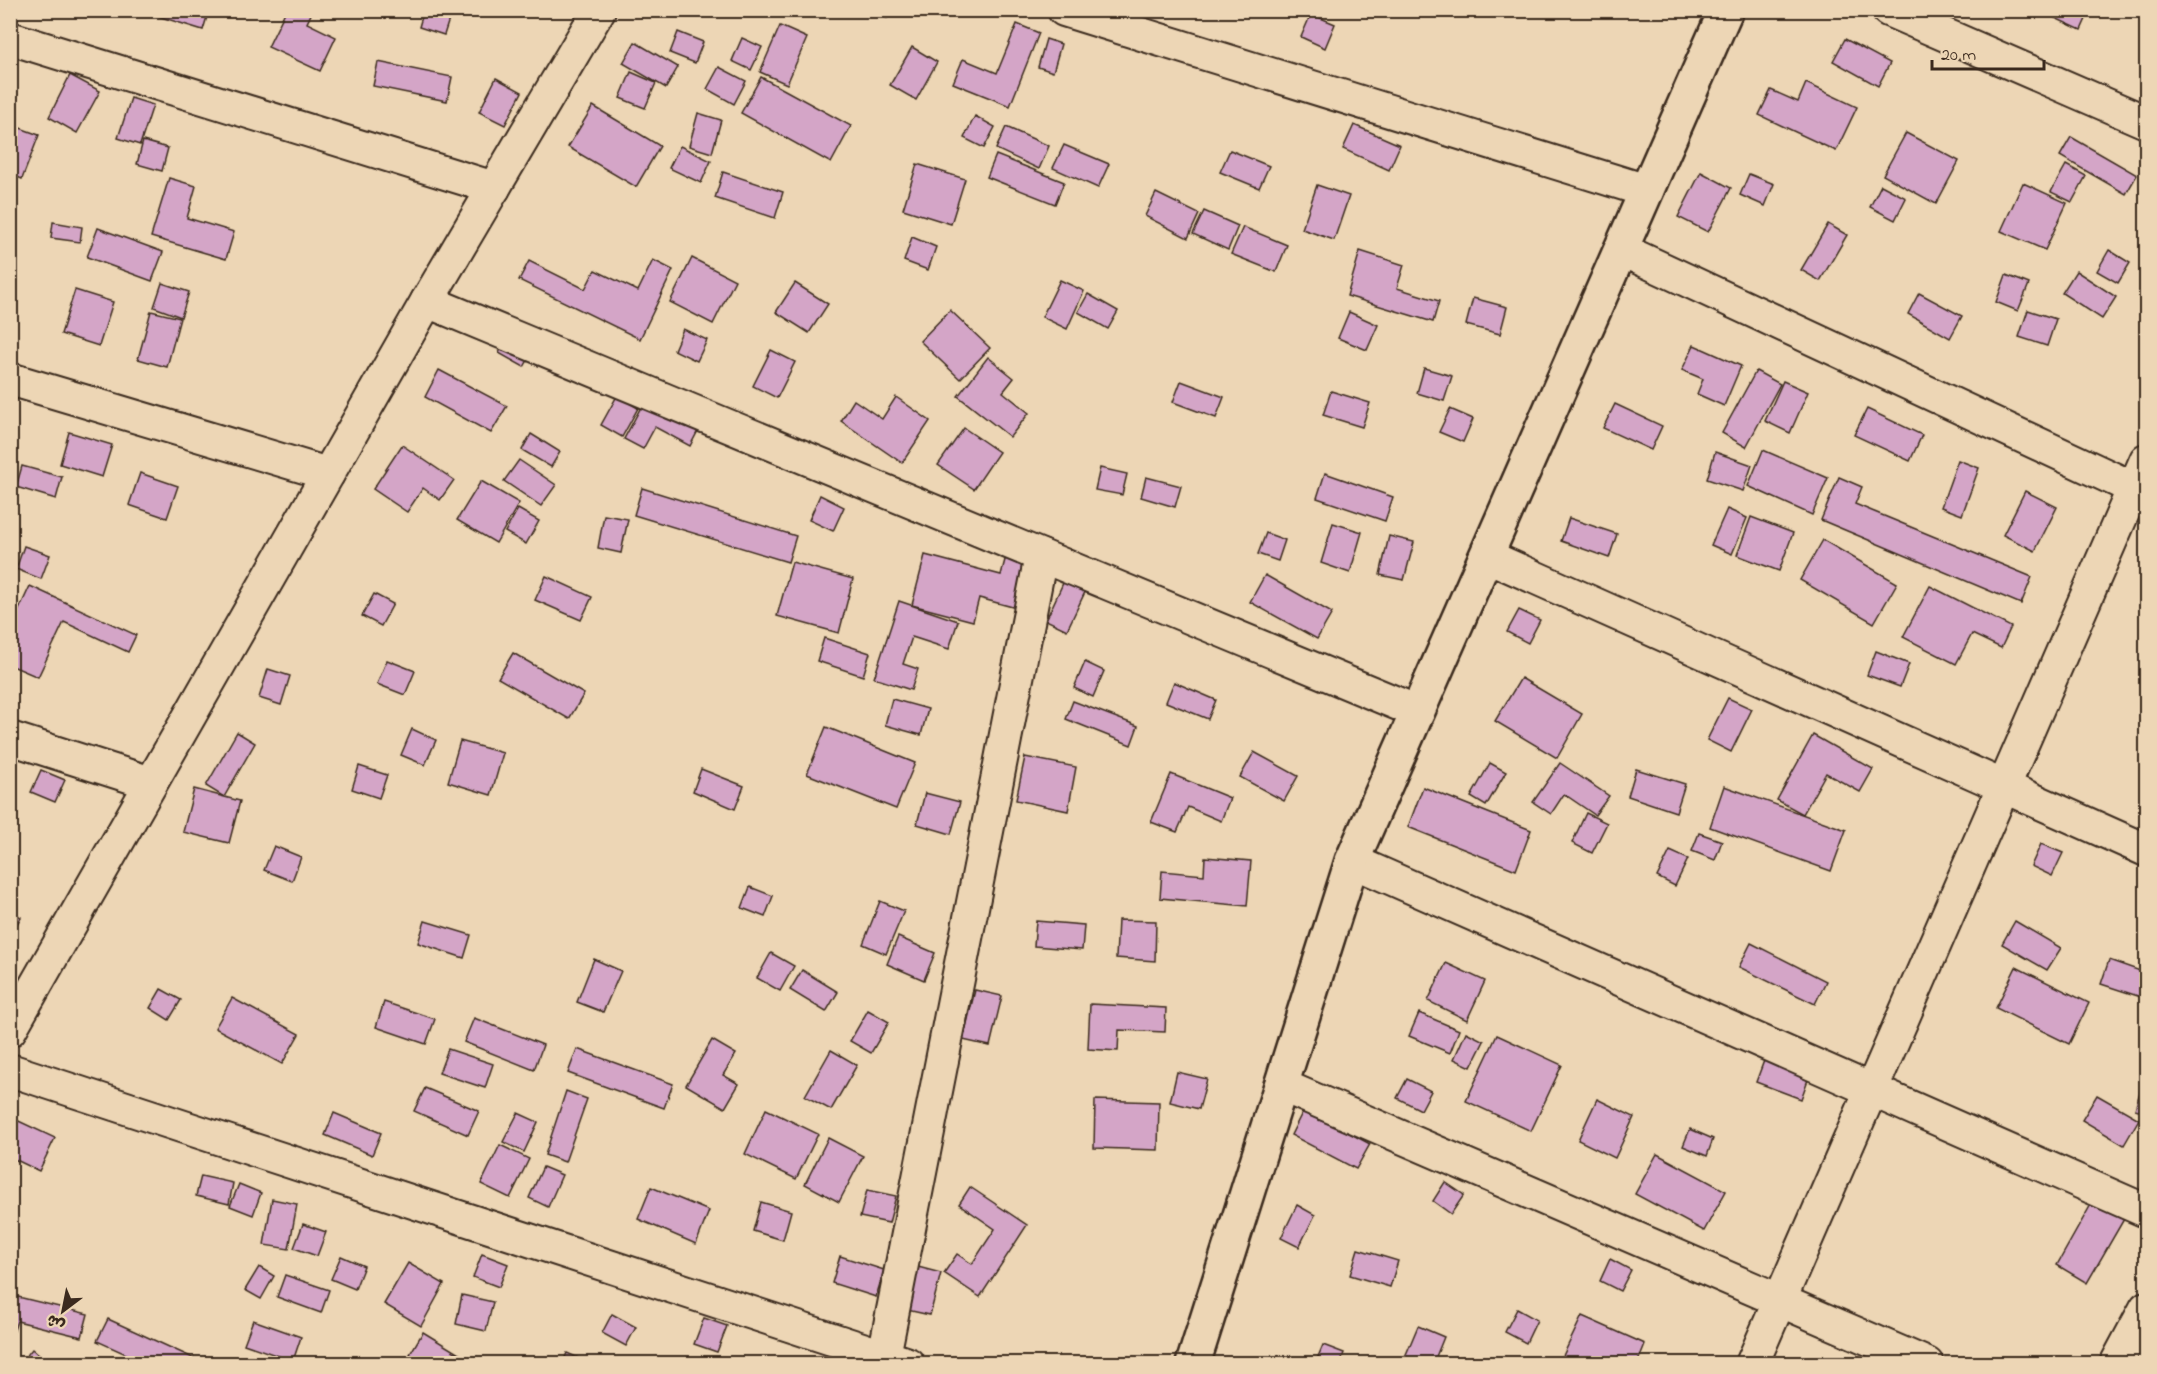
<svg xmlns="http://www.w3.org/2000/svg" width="2157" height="1374" font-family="'Indie Flower','Playpen Sans Arabic',sans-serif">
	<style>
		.building { fill: #d4a5c7; stroke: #3b2a1e; stroke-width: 1.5 }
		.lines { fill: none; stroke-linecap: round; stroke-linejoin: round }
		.street-casing { stroke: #3b2a1e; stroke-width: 36 }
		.secondary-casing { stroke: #3b2a1e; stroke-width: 38 }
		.street { stroke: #edd6b5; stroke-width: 32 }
		.secondary { stroke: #edd6b5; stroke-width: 33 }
	</style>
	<rect width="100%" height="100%" fill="#edd6b5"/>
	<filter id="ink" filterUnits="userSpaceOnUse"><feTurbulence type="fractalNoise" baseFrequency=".0167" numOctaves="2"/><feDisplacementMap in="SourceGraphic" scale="12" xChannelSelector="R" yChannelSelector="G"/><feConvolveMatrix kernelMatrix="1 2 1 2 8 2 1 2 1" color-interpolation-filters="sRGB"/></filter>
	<g filter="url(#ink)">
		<g class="building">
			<polygon points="152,10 209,10 203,30 151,14"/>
			<polygon points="286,10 313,10 307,23 336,37 320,71 268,47"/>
			<polygon points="424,10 452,10 444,35 419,27"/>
			<polygon points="863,10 889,10 887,18"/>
			<polygon points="2038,10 2090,10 2081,30"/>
			<polygon points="1311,14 1335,24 1325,48 1301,37"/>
			<polygon points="1017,24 1039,33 1010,106 953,83 963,59 997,73"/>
			<polygon points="780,26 807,38 787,84 760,72"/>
			<polygon points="678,32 703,42 695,63 670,53"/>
			<polygon points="742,38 762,47 751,70 732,61"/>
			<polygon points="1046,39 1061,44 1053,72 1038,67"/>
			<polygon points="1845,39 1890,63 1878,86 1833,61"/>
			<polygon points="635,42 678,67 666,88 623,63"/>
			<polygon points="912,47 937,62 916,100 890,85"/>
			<polygon points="378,62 452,77 447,101 373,86"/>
			<polygon points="719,67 746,81 734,104 707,89"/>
			<polygon points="631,72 656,83 645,108 620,98"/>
			<polygon points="70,75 100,91 77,133 49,117"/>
			<polygon points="761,77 851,126 831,163 741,113"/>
			<polygon points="496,78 522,92 505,125 479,112"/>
			<polygon points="1806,83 1857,107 1836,151 1759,115 1771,90 1798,102"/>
			<polygon points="131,98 153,105 140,145 118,138"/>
			<polygon points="593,106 660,146 636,187 568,147"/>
			<polygon points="698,113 721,120 712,153 689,146"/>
			<polygon points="975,116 995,127 984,148 964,138"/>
			<polygon points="12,125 39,135 22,179 10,174"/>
			<polygon points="1354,125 1400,145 1389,170 1343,149"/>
			<polygon points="1006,127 1049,146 1039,169 996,149"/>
			<polygon points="1906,133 1959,161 1936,204 1883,175"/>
			<polygon points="2071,137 2137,175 2126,194 2060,156"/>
			<polygon points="143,141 168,148 162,171 137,164"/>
			<polygon points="1064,145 1109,164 1098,188 1053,168"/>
			<polygon points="680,146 711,161 701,183 669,168"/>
			<polygon points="1230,150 1269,166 1259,188 1220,172"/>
			<polygon points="996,155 1064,182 1055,204 987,177"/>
			<polygon points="917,164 965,179 951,224 903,209"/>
			<polygon points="2066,165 2086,176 2072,202 2051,192"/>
			<polygon points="723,172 783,192 775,218 715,198"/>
			<polygon points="1701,172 1731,188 1708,232 1678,217"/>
			<polygon points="1749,174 1774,184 1765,206 1740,195"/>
			<polygon points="169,178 196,186 187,218 234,232 226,259 151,237"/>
			<polygon points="2023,183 2067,203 2045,250 2001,231"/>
			<polygon points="1317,185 1349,196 1334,240 1302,229"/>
			<polygon points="1881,185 1906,198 1895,220 1870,207"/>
			<polygon points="10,192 16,194 10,206"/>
			<polygon points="1156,193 1199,214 1188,238 1145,216"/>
			<polygon points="1204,211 1238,226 1228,250 1193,234"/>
			<polygon points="53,222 82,227 80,242 51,238"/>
			<polygon points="1828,224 1847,235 1820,281 1801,270"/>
			<polygon points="1243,227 1287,245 1276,272 1231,254"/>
			<polygon points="98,228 163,252 152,281 87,257"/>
			<polygon points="912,237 936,247 928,270 904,261"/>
			<polygon points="2109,250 2130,263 2118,283 2097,271"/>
			<polygon points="1360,251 1404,265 1397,288 1439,301 1433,322 1347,296"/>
			<polygon points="692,258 735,280 713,324 670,302"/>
			<polygon points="653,260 673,270 640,339 519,280 529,261 585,289 595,270 638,291"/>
			<polygon points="2076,271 2116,297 2102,319 2062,293"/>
			<polygon points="2006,275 2029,284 2018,311 1996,302"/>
			<polygon points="1060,280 1084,291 1067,329 1042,317"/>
			<polygon points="162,283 189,292 181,317 154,307"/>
			<polygon points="795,283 828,304 809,333 776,312"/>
			<polygon points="75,290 113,302 99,346 61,334"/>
			<polygon points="1919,293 1962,316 1950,338 1908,314"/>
			<polygon points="1088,294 1118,311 1108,329 1078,312"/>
			<polygon points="1473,298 1507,307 1500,334 1466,325"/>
			<polygon points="950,310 990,348 960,379 920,341"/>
			<polygon points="2028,310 2056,319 2047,346 2019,337"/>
			<polygon points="151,311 180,318 167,367 138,359"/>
			<polygon points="1349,312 1378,325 1367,350 1338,338"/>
			<polygon points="683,329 707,340 697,361 674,350"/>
			<polygon points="506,340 532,353 524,367 499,353"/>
			<polygon points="1694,345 1741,366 1724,406 1697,394 1703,379 1682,370"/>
			<polygon points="771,350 795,362 777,398 753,386"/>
			<polygon points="988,357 1014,378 1003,392 1029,413 1010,437 958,396"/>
			<polygon points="1424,368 1452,376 1444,401 1417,393"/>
			<polygon points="439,370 507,406 491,433 425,397"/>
			<polygon points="1756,371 1780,384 1746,447 1722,433"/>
			<polygon points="1181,381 1224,397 1216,418 1173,402"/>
			<polygon points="1783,381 1808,392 1790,433 1765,421"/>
			<polygon points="1331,391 1370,403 1362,427 1323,415"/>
			<polygon points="648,394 702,423 690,446 655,427 643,449 624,439"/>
			<polygon points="617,396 638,408 622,437 601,425"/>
			<polygon points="896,397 930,421 902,463 841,421 854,400 882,419"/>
			<polygon points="1615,404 1662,426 1651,450 1603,428"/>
			<polygon points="1450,409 1473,419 1463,442 1439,432"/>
			<polygon points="1867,409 1922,435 1910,461 1854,435"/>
			<polygon points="964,428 999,452 974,489 938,465"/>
			<polygon points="69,432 112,445 102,477 60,464"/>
			<polygon points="531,434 560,452 551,467 522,450"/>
			<polygon points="402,445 454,480 440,500 423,488 407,512 373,489"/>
			<polygon points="1763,450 1828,478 1812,515 1748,486"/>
			<polygon points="1715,452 1752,465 1743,491 1707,479"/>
			<polygon points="519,460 556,485 541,506 504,481"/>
			<polygon points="1958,460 1979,468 1962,515 1941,507"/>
			<polygon points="22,466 62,477 56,499 16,487"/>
			<polygon points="1100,468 1127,474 1122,495 1095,490"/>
			<polygon points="140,473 178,486 167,518 129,505"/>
			<polygon points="1325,473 1393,497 1385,521 1317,498"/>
			<polygon points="1146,477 1181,486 1175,507 1141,497"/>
			<polygon points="1839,477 1862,487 1855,504 2032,577 2021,604 1821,520"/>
			<polygon points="481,481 519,503 496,543 457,520"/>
			<polygon points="642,488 796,536 788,562 634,515"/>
			<polygon points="2025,491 2057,507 2035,551 2003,535"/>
			<polygon points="820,495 844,507 833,531 809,520"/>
			<polygon points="518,509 539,521 526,544 505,532"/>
			<polygon points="1727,509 1747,518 1732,554 1711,545"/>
			<polygon points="604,515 628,519 621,553 598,548"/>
			<polygon points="1751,517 1793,533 1779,571 1737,555"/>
			<polygon points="1569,518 1617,534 1609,558 1561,541"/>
			<polygon points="1333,523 1362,532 1350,573 1321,563"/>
			<polygon points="1266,533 1285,540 1278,561 1258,554"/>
			<polygon points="1389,536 1414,542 1404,580 1380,575"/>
			<polygon points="1823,540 1897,583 1874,623 1800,580"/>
			<polygon points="1009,545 1035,552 1020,609 979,598 973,621 912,605 925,555 1001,575"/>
			<polygon points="24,546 50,555 41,579 16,569"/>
			<polygon points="792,562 853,579 839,633 777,616"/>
			<polygon points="1265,575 1332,613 1317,639 1250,602"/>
			<polygon points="546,576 592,597 581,620 535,600"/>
			<polygon points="1064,581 1085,592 1067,630 1046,620"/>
			<polygon points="30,586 136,635 128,652 64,622 38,677 10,665 10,629"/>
			<polygon points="1930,586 2011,627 2001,648 1972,634 1956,664 1903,637"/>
			<polygon points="374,594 393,604 381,626 362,616"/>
			<polygon points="899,601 958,621 949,649 912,637 903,664 918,669 911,690 874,678"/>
			<polygon points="1519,610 1540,620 1528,643 1507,632"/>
			<polygon points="824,638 870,653 863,676 817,661"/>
			<polygon points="1876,651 1909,664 1900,687 1867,675"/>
			<polygon points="513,653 584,694 569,719 498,678"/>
			<polygon points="387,660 415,671 405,695 377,684"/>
			<polygon points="1085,662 1104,671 1093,697 1074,688"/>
			<polygon points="268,669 290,676 281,705 259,698"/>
			<polygon points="1521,678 1582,714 1557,758 1495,721"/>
			<polygon points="1174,682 1216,700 1208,719 1166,702"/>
			<polygon points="1728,698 1752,709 1731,752 1707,740"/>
			<polygon points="892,699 928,709 921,735 885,725"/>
			<polygon points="1073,701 1138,726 1131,745 1066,719"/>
			<polygon points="826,727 915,763 896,809 807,774"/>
			<polygon points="412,729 436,740 425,765 401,755"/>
			<polygon points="237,732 255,743 224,797 206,786"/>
			<polygon points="1813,735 1873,769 1860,792 1826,773 1803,814 1777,800"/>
			<polygon points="460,741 503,753 491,795 448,782"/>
			<polygon points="1254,752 1298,776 1284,801 1240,777"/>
			<polygon points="1025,757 1076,767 1068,811 1016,800"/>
			<polygon points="1490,763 1506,772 1486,806 1471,797"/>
			<polygon points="1560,763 1609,796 1595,815 1564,794 1551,814 1533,802"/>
			<polygon points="359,766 387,775 379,798 352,789"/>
			<polygon points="701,769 744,786 735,809 693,791"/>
			<polygon points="1636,769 1685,784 1676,812 1628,796"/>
			<polygon points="41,770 65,780 55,802 31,792"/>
			<polygon points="1171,774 1230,798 1221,821 1188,807 1177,832 1151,822"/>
			<polygon points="1724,786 1846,830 1831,871 1710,827"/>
			<polygon points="1423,787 1531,830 1516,870 1408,827"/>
			<polygon points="194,789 240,801 229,843 183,832"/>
			<polygon points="925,793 960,802 951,834 917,824"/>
			<polygon points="1586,813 1607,823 1592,853 1572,843"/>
			<polygon points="1699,833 1722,841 1715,860 1692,851"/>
			<polygon points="2041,844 2063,853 2052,876 2031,866"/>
			<polygon points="274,846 301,857 292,881 264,870"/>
			<polygon points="1670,851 1688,859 1675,886 1657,877"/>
			<polygon points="1205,857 1251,861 1247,906 1160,898 1162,871 1204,875"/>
			<polygon points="750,887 773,896 765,917 742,908"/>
			<polygon points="880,901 904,911 886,954 863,944"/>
			<polygon points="10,911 21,917 17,924 10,920"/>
			<polygon points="1118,920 1156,921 1155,961 1116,958"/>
			<polygon points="425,921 471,935 464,958 418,943"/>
			<polygon points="1036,921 1084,925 1082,950 1034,946"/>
			<polygon points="2015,921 2061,948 2047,970 2002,944"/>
			<polygon points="898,937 935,953 924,980 887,964"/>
			<polygon points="1751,943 1826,981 1815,1004 1739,967"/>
			<polygon points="771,953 794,966 780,991 757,978"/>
			<polygon points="594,959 621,971 603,1012 577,1002"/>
			<polygon points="2109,960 2146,973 2146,989 2144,998 2101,984"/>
			<polygon points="1446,963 1485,981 1467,1020 1428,1001"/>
			<polygon points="2016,967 2089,1003 2069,1044 1996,1008"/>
			<polygon points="802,970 838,992 826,1012 790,990"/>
			<polygon points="161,989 181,1000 169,1020 150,1008"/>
			<polygon points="975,990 1002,996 990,1046 963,1040"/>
			<polygon points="232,998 299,1034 282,1064 215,1028"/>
			<polygon points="384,1002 435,1019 426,1044 376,1027"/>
			<polygon points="1090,1004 1166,1008 1165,1032 1119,1030 1118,1051 1088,1049"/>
			<polygon points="868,1010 889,1022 871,1053 850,1041"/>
			<polygon points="1419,1013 1459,1030 1450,1053 1409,1036"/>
			<polygon points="474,1018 543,1045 534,1070 464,1042"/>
			<polygon points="1466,1032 1484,1041 1471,1067 1454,1059"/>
			<polygon points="1497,1035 1562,1065 1531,1131 1466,1101"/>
			<polygon points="712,1040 736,1054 723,1075 739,1084 725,1108 686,1085"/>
			<polygon points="448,1049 493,1064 485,1088 439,1073"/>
			<polygon points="577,1049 673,1084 664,1108 568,1073"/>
			<polygon points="831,1050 857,1065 831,1110 805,1096"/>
			<polygon points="1765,1058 1810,1074 1801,1099 1756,1082"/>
			<polygon points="1177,1072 1207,1079 1199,1109 1170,1102"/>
			<polygon points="1407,1079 1431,1091 1421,1110 1397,1098"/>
			<polygon points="2142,1085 2146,1087 2146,1112 2135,1109"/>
			<polygon points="425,1088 479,1111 468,1135 414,1111"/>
			<polygon points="566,1091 587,1099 565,1162 545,1155"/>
			<polygon points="2097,1095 2139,1119 2124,1145 2082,1120"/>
			<polygon points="1597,1099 1634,1117 1615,1158 1578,1140"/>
			<polygon points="1095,1100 1159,1102 1158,1150 1094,1148"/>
			<polygon points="766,1109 818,1134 796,1179 745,1154"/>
			<polygon points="1304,1109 1370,1144 1356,1169 1291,1135"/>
			<polygon points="334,1113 381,1133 372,1155 325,1135"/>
			<polygon points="518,1113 538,1122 524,1152 503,1142"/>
			<polygon points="10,1117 55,1138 39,1171 10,1157"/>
			<polygon points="1690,1129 1713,1139 1707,1156 1683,1146"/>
			<polygon points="828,1138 863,1156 839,1202 805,1184"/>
			<polygon points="500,1145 529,1159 510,1198 481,1184"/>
			<polygon points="1657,1154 1726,1191 1704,1231 1635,1194"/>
			<polygon points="543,1167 562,1175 548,1207 529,1198"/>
			<polygon points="201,1176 233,1183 229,1204 196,1196"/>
			<polygon points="1445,1182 1464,1195 1451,1214 1433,1201"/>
			<polygon points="239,1184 261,1193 253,1215 230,1206"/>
			<polygon points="651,1187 709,1211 696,1244 638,1219"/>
			<polygon points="970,1187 1027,1225 980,1297 944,1273 957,1254 972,1264 995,1229 959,1204"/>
			<polygon points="867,1190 896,1196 889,1223 860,1217"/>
			<polygon points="272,1199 297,1204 289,1249 264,1245"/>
			<polygon points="2093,1201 2124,1219 2087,1283 2057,1265"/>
			<polygon points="761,1202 791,1211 783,1240 753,1231"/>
			<polygon points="1297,1205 1315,1215 1299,1247 1281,1238"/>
			<polygon points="303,1224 326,1232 317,1256 294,1248"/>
			<polygon points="1358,1249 1398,1261 1390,1287 1350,1275"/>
			<polygon points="482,1254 508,1264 499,1287 473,1277"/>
			<polygon points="341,1256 364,1266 355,1289 331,1279"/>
			<polygon points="840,1256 884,1270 876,1297 832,1283"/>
			<polygon points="1610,1259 1631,1270 1620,1291 1600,1281"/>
			<polygon points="408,1263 444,1284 421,1326 384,1304"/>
			<polygon points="259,1267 274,1276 261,1299 245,1290"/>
			<polygon points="918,1267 941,1273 930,1315 907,1310"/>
			<polygon points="285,1275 329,1290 321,1313 277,1297"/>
			<polygon points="10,1295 88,1314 82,1337 17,1321 10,1342"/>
			<polygon points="462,1295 493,1302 486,1331 456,1324"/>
			<polygon points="1517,1309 1537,1320 1526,1343 1505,1332"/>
			<polygon points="612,1314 636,1327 626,1346 602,1333"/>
			<polygon points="1582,1316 1645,1344 1637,1364 1574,1364 1562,1358"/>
			<polygon points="704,1318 727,1326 717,1352 694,1344"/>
			<polygon points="108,1319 206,1364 148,1364 97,1341"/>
			<polygon points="253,1320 301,1337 293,1361 244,1344"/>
			<polygon points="1418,1326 1444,1337 1433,1364 1402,1364"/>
			<polygon points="423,1332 464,1357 460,1364 425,1364 410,1354"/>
			<polygon points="1323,1345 1344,1353 1340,1364 1315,1364"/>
			<polygon points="32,1349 49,1364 20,1364"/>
			<polygon points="567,1353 592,1364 562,1364"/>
		</g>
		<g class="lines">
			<defs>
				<g id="street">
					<polyline points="1064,10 1647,191"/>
					<polyline points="1888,10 2146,122"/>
					<polyline points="10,38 494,188"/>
					<polyline points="1622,250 2146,494"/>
					<polyline points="427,301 1418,712"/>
					<polyline points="10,379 328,474"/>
					<polyline points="1487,556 2146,850"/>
					<polyline points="10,738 151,783"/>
					<polyline points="1352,861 2146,1211"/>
					<polyline points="10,1030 427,301 599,10"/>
					<polyline points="10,1070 908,1364"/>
					<polyline points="1281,1085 1927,1364"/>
					<polyline points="884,1356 1041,556"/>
					<polyline points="1752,1364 2146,460"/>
					<polyline points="2116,1364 2146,1308"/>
				</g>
				<polyline id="secondary" points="1193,1364 1352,861 1726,10"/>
			</defs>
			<use href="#street" class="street-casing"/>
			<use href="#secondary" class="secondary-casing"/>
			<use href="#street" class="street"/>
			<use href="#secondary" class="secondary"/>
		</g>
	</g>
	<rect width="2157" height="1374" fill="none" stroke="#edd6b5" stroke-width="36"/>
	<rect x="18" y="18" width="2121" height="1338" fill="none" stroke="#3b2a1e" stroke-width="2" filter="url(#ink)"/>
	<g transform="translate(63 1311) rotate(212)" stroke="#edd6b5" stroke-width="4.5" paint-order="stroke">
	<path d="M0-4.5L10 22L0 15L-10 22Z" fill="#3b2a1e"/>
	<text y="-9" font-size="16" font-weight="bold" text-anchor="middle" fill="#3b2a1e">ش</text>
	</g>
	<path d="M1932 60v9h112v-9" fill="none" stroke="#3b2a1e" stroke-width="3"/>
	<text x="1941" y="60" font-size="18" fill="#3b2a1e" stroke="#edd6b5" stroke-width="4.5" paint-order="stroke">20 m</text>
</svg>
